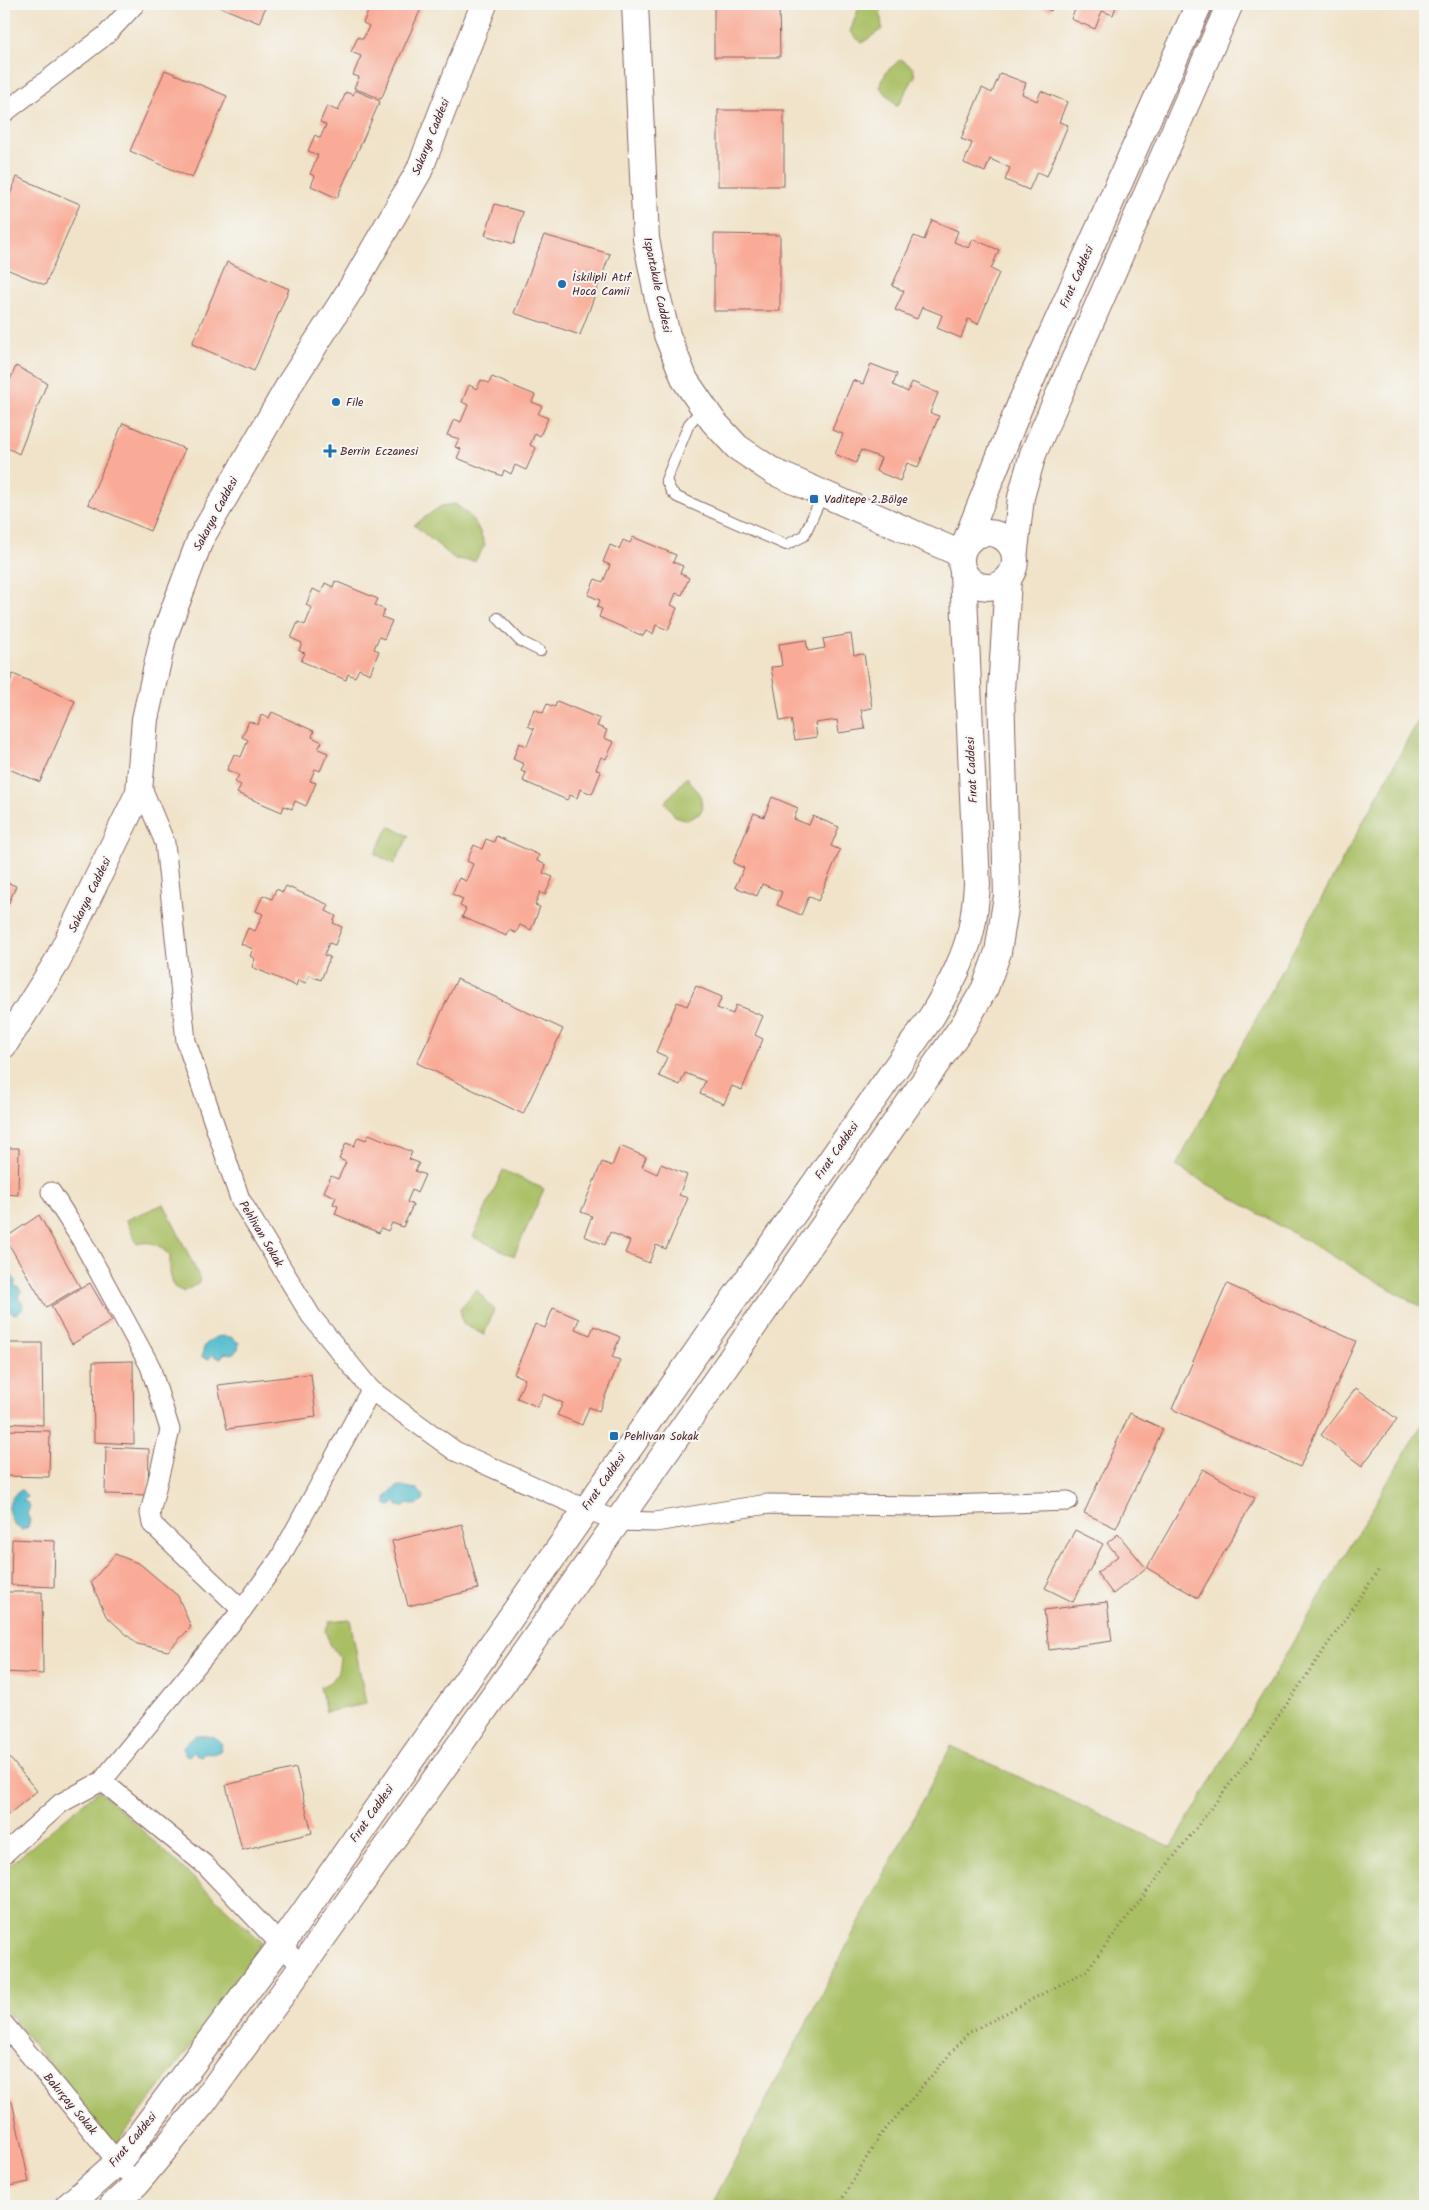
<svg xmlns="http://www.w3.org/2000/svg" width="1429" height="2210" font-family="Kalam,sans-serif">
	<style>
		.green { fill: #a9bf64; stroke: #7a6f48 }
		.water { fill: #51bbcd; stroke: #4e6d7c }
		.building { fill: #f9ab97 }
		.lines { fill: none; stroke-linecap: round; stroke-linejoin: round }
		.lane-casing { stroke: #846462; stroke-width: 12 }
		.street-casing { stroke: #846462; stroke-width: 21 }
		.secondary-casing { stroke: #846462; stroke-width: 28 }
		.path { stroke: #846462; stroke-width: 3; stroke-dasharray: 1 4; stroke-linecap: butt }
		.lane { stroke: #fff; stroke-width: 10 }
		.street { stroke: #fff; stroke-width: 19 }
		.secondary { stroke: #fff; stroke-width: 26 }
		.poi-dot { fill: #1f6fb2; stroke: #f6f6f2; stroke-width: 2 }
		.labels { text-anchor: middle; dominant-baseline: central; stroke-width: 4; stroke-linejoin: round; paint-order: stroke }
		.street-label { font-size: 12px; fill: #4a1f2b; stroke: #f6f6f2 }
		.poi-label { font-size: 12px; fill: #4a1f2b; stroke: #f6f6f2; text-anchor: start }
	</style>
	<rect width="100%" height="100%" fill="#f6f6f2"/>
	<filter id="ink" filterUnits="userSpaceOnUse"><feTurbulence type="fractalNoise" baseFrequency=".02" numOctaves="2"/><feDisplacementMap in="SourceGraphic" scale="10" xChannelSelector="R" yChannelSelector="G"/><feConvolveMatrix kernelMatrix="1 2 1 2 8 2 1 2 1" color-interpolation-filters="sRGB"/></filter>
	<filter id="wash" filterUnits="userSpaceOnUse"><feTurbulence type="fractalNoise" baseFrequency=".0096" numOctaves="4" result="noise"/><feDisplacementMap in="SourceGraphic" scale="20" xChannelSelector="R" yChannelSelector="G"/><feGaussianBlur stdDeviation="1.12" result="paint"/><feColorMatrix in="noise" values="0 0 0 0 0 0 0 0 0 0 0 0 0 0 0 0 0 1.4 0 .05"/><feComposite in="paint" operator="in"/></filter>
	<g filter="url(#wash)">
		<rect width="100%" height="100%" fill="#f0e3c9"/>
		<g class="green">
			<polygon points="860,4 880,4 882,29 862,43 850,32"/>
			<polygon points="901,59 913,68 915,76 897,107 880,87 886,72"/>
			<path d="M 455,504 C 472,516 478,524 485,545 L 475,561 L 455,559 L 414,525 L 441,506 Z"/>
			<polygon points="1425,708 1425,1309 1176,1166"/>
			<polygon points="687,777 700,795 703,808 699,814 687,820 675,816 665,802"/>
			<polygon points="389,826 409,836 394,864 375,854"/>
			<polygon points="503,1170 544,1189 514,1256 473,1237"/>
			<path d="M 164,1204 L 201,1281 L 184,1292 L 174,1287 L 170,1273 L 170,1256 C 159,1245 153,1240 137,1244 L 126,1220 Z"/>
			<polygon points="476,1289 494,1310 484,1335 463,1324 460,1309"/>
			<polygon points="1425,1419 1425,2206 711,2206 951,1746 1172,1847"/>
			<path d="M 350,1619 L 366,1704 L 326,1712 L 320,1687 C 337,1680 338,1675 340,1658 L 330,1644 L 325,1631 L 330,1621 Z"/>
			<polygon points="99,1790 262,1942 216,2013 115,2146 4,2008 4,1870"/>
		</g>
		<g class="water">
			<path d="M 11,1275 L 16,1281 L 14,1286 L 18,1287 L 21,1291 L 18,1297 L 23,1303 L 22,1310 L 16,1314 C 0,1310 4,1295 4,1281 Z"/>
			<path d="M 221,1336 L 231,1337 L 239,1343 L 238,1349 L 232,1354 L 225,1353 L 221,1358 L 215,1357 L 213,1354 L 209,1359 L 202,1357 C 202,1345 210,1338 221,1336 Z"/>
			<polygon points="399,1486 417,1489 424,1496 422,1502 415,1505 408,1503 403,1507 398,1506 396,1502 391,1506 386,1505 386,1498 391,1491"/>
			<path d="M 22,1490 L 27,1497 L 23,1501 L 28,1503 L 30,1507 L 27,1514 L 30,1520 L 28,1527 L 22,1530 C 5,1522 4,1497 22,1490 Z"/>
			<polygon points="196,1735 215,1737 222,1744 220,1751 213,1754 206,1752 201,1757 196,1755 194,1751 189,1756 184,1754 183,1748 188,1741"/>
		</g>
		<g id="blocks">
			<g class="building">
				<polygon points="213,4 267,4 259,23"/>
				<polygon points="384,4 423,4 381,99 354,88 359,77 353,75 361,56 351,52 358,37 363,39 369,26 363,23 370,7 381,12"/>
				<polygon points="714,4 779,4 780,57 714,57"/>
				<polygon points="1034,4 1054,4 1051,11"/>
				<polygon points="1069,4 1117,4 1113,15 1102,11 1095,29 1071,19 1076,7"/>
				<polygon points="165,70 227,96 192,178 130,151"/>
				<polygon points="1000,73 1026,83 1022,94 1037,101 1041,91 1067,102 1059,122 1068,125 1047,176 1037,172 1029,190 1005,180 1010,168 990,159 985,172 964,163 972,143 961,139 982,88 992,93"/>
				<polygon points="355,90 380,101 337,198 311,186 315,176 310,174 318,155 308,151 315,135 320,138 326,125 320,122 327,106 338,111 346,92 353,95"/>
				<rect x="718" y="110" width="66" height="76"/>
				<polygon points="17,177 80,204 45,285 4,268 4,210"/>
				<polygon points="495,204 523,212 514,244 485,235"/>
				<polygon points="932,220 958,231 954,242 969,248 973,239 999,250 991,269 999,273 978,324 968,319 961,338 937,328 942,315 922,307 917,319 895,310 904,291 892,286 914,236 924,240"/>
				<polygon points="714,234 780,235 780,311 714,311"/>
				<polygon points="544,235 610,254 580,335 514,313"/>
				<polygon points="227,262 289,289 254,371 192,344"/>
				<polygon points="871,364 897,374 893,385 908,392 912,382 938,393 930,413 939,416 918,467 907,463 900,481 876,471 881,458 861,450 856,463 835,454 843,434 832,430 853,380 863,384"/>
				<polygon points="16,366 47,383 19,454 4,446 4,394"/>
				<polygon points="492,377 535,395 532,402 542,406 538,414 548,418 540,436 535,433 530,445 536,448 526,470 515,465 511,474 504,470 502,476 457,458 461,449 455,447 459,439 447,435 454,419 461,422 468,405 462,402 469,385 477,389 481,380 489,383"/>
				<polygon points="123,423 185,449 150,531 88,504"/>
				<polygon points="633,537 676,555 673,562 683,566 680,573 689,578 682,595 676,593 671,605 677,608 668,630 656,625 653,634 646,631 643,636 599,617 602,609 597,607 600,600 588,595 595,579 603,582 610,565 603,562 610,545 619,549 623,540 630,543"/>
				<polygon points="335,581 378,599 375,605 385,610 382,617 392,621 384,639 379,637 374,649 379,651 370,674 359,669 355,677 348,674 346,680 301,661 305,653 299,651 302,643 291,638 298,622 305,625 312,608 306,605 313,589 321,593 325,583 333,587"/>
				<polygon points="851,634 854,655 864,654 872,708 861,710 865,729 839,733 837,720 815,723 817,737 795,740 791,719 780,721 771,667 782,666 779,644 806,640 808,651 825,648 823,639"/>
				<polygon points="13,674 75,701 40,782 4,767 4,696"/>
				<polygon points="557,701 600,719 597,726 607,730 604,738 614,742 606,759 601,757 596,769 601,772 592,794 580,789 577,798 570,795 567,800 523,781 526,773 521,771 524,764 513,759 519,743 527,746 534,729 528,726 534,709 543,713 547,704 555,707"/>
				<polygon points="272,712 314,731 312,737 322,742 318,749 328,753 320,771 315,769 310,781 316,783 306,806 295,801 292,809 284,806 282,812 237,793 241,785 235,782 239,775 227,770 234,754 241,757 248,740 242,737 249,721 258,725 261,715 269,718"/>
				<polygon points="772,797 798,808 794,819 809,825 813,816 839,827 831,846 840,850 818,901 809,896 801,915 777,905 782,892 762,884 757,896 735,887 744,868 733,863 754,813 764,817"/>
				<polygon points="496,836 539,855 537,861 546,865 543,873 553,877 545,895 540,892 535,905 540,907 531,930 520,925 516,933 509,930 507,936 462,917 466,909 460,906 463,899 452,894 459,878 466,881 473,864 467,861 474,845 482,849 486,839 494,842"/>
				<polygon points="4,881 16,886 4,914"/>
				<polygon points="286,886 329,905 326,911 336,916 333,923 342,927 335,945 329,943 324,955 330,957 321,980 309,975 306,983 298,980 296,986 252,967 255,959 250,956 253,949 241,944 248,928 255,931 263,914 256,911 263,895 272,899 276,889 283,892"/>
				<polygon points="457,979 563,1029 523,1114 417,1063"/>
				<polygon points="696,986 722,997 717,1008 733,1014 736,1005 763,1016 755,1035 763,1039 742,1090 732,1086 724,1104 700,1094 705,1081 685,1073 680,1085 659,1076 667,1057 656,1052 677,1002 687,1006"/>
				<polygon points="369,1134 412,1152 409,1159 419,1163 415,1171 425,1175 417,1193 412,1190 407,1202 413,1205 403,1227 392,1223 388,1231 381,1228 379,1233 335,1214 338,1206 333,1204 336,1197 324,1192 331,1176 338,1179 346,1162 339,1159 346,1143 354,1146 358,1137 366,1140"/>
				<polygon points="620,1146 646,1157 642,1167 657,1174 661,1164 687,1175 679,1195 688,1198 666,1249 656,1245 649,1263 625,1253 630,1241 610,1232 605,1245 584,1236 592,1216 581,1212 602,1162 612,1166"/>
				<polygon points="4,1148 19,1148 18,1195 4,1194"/>
				<polygon points="39,1215 80,1287 46,1307 5,1238"/>
				<polygon points="90,1283 112,1321 72,1344 51,1306"/>
				<polygon points="1227,1284 1356,1341 1300,1467 1172,1409"/>
				<polygon points="553,1308 579,1319 575,1329 590,1335 594,1326 620,1337 612,1357 620,1360 599,1411 589,1407 582,1425 557,1415 563,1403 543,1394 538,1407 517,1398 525,1379 514,1374 535,1324 545,1328"/>
				<polygon points="4,1343 42,1343 43,1425 4,1423"/>
				<polygon points="133,1361 134,1444 94,1442 93,1362"/>
				<polygon points="311,1374 316,1417 227,1429 218,1385"/>
				<polygon points="1356,1388 1397,1419 1362,1466 1321,1435"/>
				<polygon points="1130,1413 1163,1429 1116,1528 1084,1513"/>
				<polygon points="7,1430 50,1431 49,1477 5,1476"/>
				<polygon points="106,1447 149,1449 148,1495 105,1494"/>
				<polygon points="1203,1469 1255,1498 1198,1598 1147,1568"/>
				<polygon points="462,1524 478,1589 408,1606 392,1541"/>
				<polygon points="1075,1530 1103,1544 1073,1602 1045,1588"/>
				<polygon points="1118,1534 1146,1568 1113,1594 1097,1573 1118,1556 1107,1543"/>
				<polygon points="12,1539 55,1541 54,1587 11,1585"/>
				<polygon points="115,1554 140,1564 178,1596 191,1627 168,1651 137,1644 106,1616 91,1582"/>
				<polygon points="4,1592 42,1592 43,1674 4,1672"/>
				<polygon points="1107,1602 1112,1641 1049,1650 1044,1610"/>
				<polygon points="4,1751 37,1791 4,1818"/>
				<polygon points="296,1768 312,1833 242,1850 226,1785"/>
				<polygon points="12,2101 29,2182 4,2187 4,2103"/>
			</g>
		</g>
	</g>
	<g filter="url(#ink)">
		<use href="#blocks" fill-opacity="0" stroke="#846462" stroke-width="1"/>
		<g class="lines">
			<defs>
				<g id="lane">
					<polyline points="703,408 689,424 666,480 671,491 677,497 786,545 804,536 823,494"/>
					<polyline points="498,618 520,641 540,651"/>
				</g>
				<g id="street">
					<polyline points="4,113 106,35 135,4"/>
					<polyline points="140,783 165,843 186,1041 240,1199 311,1316 371,1390 455,1451 585,1509 618,1521 655,1522 768,1504 917,1506 1068,1501"/>
					<polyline points="51,1192 81,1239 150,1366 170,1430 150,1513 152,1524 242,1610"/>
					<polyline points="102,1781 204,1864 302,1967"/>
					<polyline points="4,1854 61,1803 102,1781 242,1610 280,1558 371,1390"/>
					<polyline points="4,2024 125,2171"/>
				</g>
				<g id="secondary">
					<polyline points="635,4 646,239 658,299 667,335 685,380 713,421 737,447 774,472 961,554"/>
					<circle cx="988" cy="560" r="27"/>
					<polyline points="1015,550 1021,497 1033,454 1230,4"/>
					<polyline points="961,554 1020,405 1199,4"/>
					<polyline points="4,1045 57,962 139,792 145,719 163,639 200,540 291,382 352,287 419,171 484,4"/>
					<path d="M 68,2206 L 118,2162 L 131,2146 L 282,1944 L 932,1016 C 949,987 968,954 973,920 C 975,908 976,897 977,885 L 963,572"/>
					<polyline points="112,2206 136,2184 203,2103 302,1967 618,1521 964,1024 985,988 998,952 1007,896 1001,691 1008,580"/>
				</g>
			</defs>
			<use href="#lane" class="lane-casing"/>
			<use href="#street" class="street-casing"/>
			<use href="#secondary" class="secondary-casing"/>
			<polyline class="path" points="838,2206 879,2137 968,2033 1086,1971 1252,1755 1380,1568"/>
			<use href="#lane" class="lane"/>
			<use href="#street" class="street"/>
			<use href="#secondary" class="secondary"/>
		</g>
	</g>
	<g class="poi-dot">
		<circle cx="562" cy="284" r="5"/>
		<circle cx="336" cy="402" r="5"/>
		<path d="M327.5 443.5h5v5h5v5h-5v5h-5v-5h-5v-5h5z"/>
		<rect x="809" y="494" width="10" height="10" rx="2.5"/>
		<rect x="609" y="1431" width="10" height="10" rx="2.5"/>
	</g>
	<g class="labels">
		<g class="street-label">
			<text transform="translate(431 137) rotate(-68)">Sakarya Caddesi</text>
			<text transform="translate(1077 277) rotate(-66)">Fırat Caddesi</text>
			<text transform="translate(657 285) rotate(78)">Ispartakule Caddesi</text>
			<text transform="translate(216 514) rotate(-62)">Sakarya Caddesi</text>
			<text transform="translate(972 770) rotate(-93)">Fırat Caddesi</text>
			<text transform="translate(90 895) rotate(-64)">Sakarya Caddesi</text>
			<text transform="translate(837 1151) rotate(-55)">Fırat Caddesi</text>
			<text transform="translate(261 1234) rotate(59)">Pehlivan Sokak</text>
			<text transform="translate(604 1482) rotate(-55)">Fırat Caddesi</text>
			<text transform="translate(372 1814) rotate(-55)">Fırat Caddesi</text>
			<text transform="translate(70 2104) rotate(50)">Bakırçay Sokak</text>
			<text transform="translate(133 2140) rotate(-50)">Fırat Caddesi</text>
		</g>
		<g class="poi-label">
			<text x="572" y="277">İskilipli Atıf<tspan x="572" dy="14">Hoca Camii</tspan></text>
			<text x="346" y="402">File</text>
			<text x="340" y="451">Berrin Eczanesi</text>
			<text x="824" y="499">Vaditepe 2.Bölge</text>
			<text x="624" y="1436">Pehlivan Sokak</text>
		</g>
	</g>
	<rect width="1429" height="2210" fill="none" stroke="#f6f6f2" stroke-width="20"/>
</svg>
